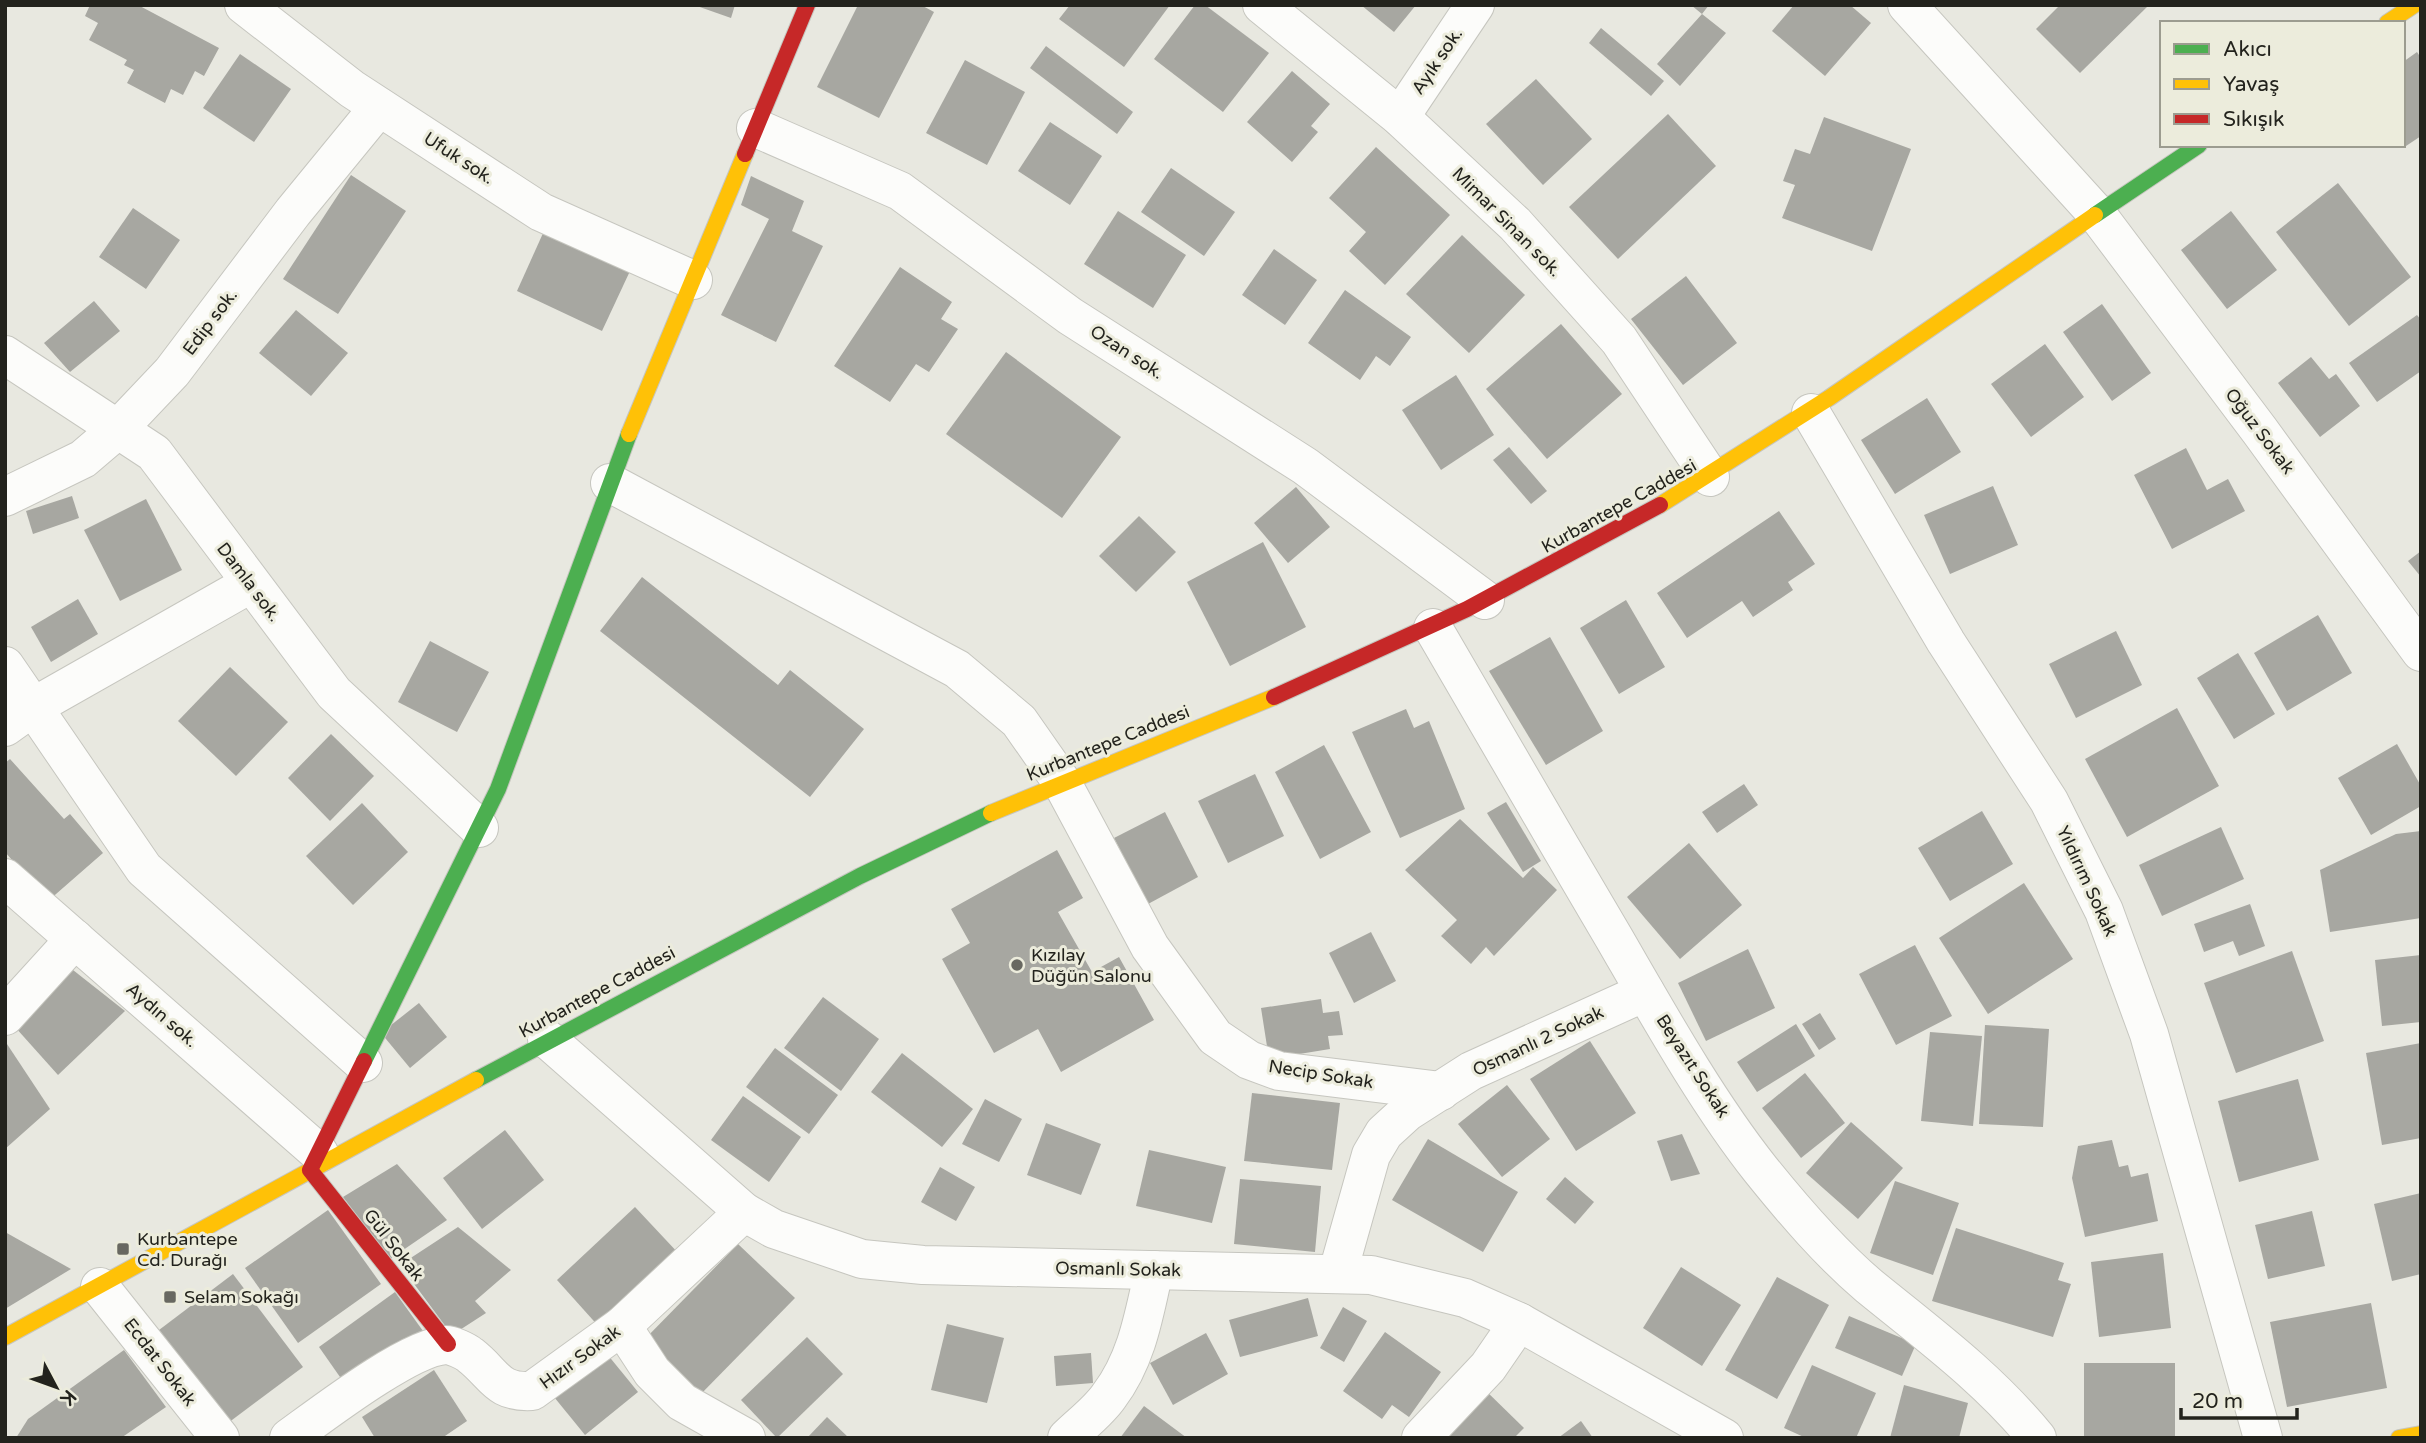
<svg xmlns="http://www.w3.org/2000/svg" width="2426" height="1443" font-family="'Varela Round',sans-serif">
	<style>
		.building { fill: #a7a7a1 }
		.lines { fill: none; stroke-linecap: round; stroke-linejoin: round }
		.street-casing { stroke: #c6c6bf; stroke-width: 40 }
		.fast-casing { stroke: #c6c6bf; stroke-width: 18 }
		.slow-casing { stroke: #c6c6bf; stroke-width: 18 }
		.jam-casing { stroke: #c6c6bf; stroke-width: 18 }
		.street { stroke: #fcfcfa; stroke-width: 38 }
		.fast { stroke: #4caf50; stroke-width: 16 }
		.slow { stroke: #ffc107; stroke-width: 16 }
		.jam { stroke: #c62828; stroke-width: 16 }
		.poi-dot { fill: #686861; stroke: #ececdc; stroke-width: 2.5 }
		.labels { text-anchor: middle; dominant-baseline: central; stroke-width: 6; stroke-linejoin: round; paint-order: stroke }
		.street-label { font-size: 18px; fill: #23231d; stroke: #ececdc }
		.poi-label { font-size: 18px; fill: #23231d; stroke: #ececdc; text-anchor: start }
	</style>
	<rect width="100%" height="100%" fill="#e8e8e0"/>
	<g class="building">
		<polygon points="90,5 138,5 219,48 204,76 195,71 183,95 171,89 165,103 127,83 134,70 124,65 127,60 89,40 98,23 85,16"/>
		<polygon points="694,5 735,5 731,18"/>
		<polygon points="858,5 921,5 934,12 879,118 817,87"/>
		<polygon points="1070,5 1170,5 1124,67 1059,19"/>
		<polygon points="1195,5 1205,5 1269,53 1223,112 1154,59"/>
		<polygon points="1361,5 1416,5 1394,32"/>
		<polygon points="1691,5 1709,5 1702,14 1726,33 1680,86 1657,64 1702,14"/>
		<polygon points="1794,5 1850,5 1871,23 1825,76 1772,31"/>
		<polygon points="2060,5 2149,5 2080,73 2036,29"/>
		<polygon points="1601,28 1664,81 1651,96 1589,43"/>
		<polygon points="1046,46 1133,112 1117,134 1030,68"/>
		<polygon points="2417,52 2421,58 2421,136 2403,148 2403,62"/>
		<polygon points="240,54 291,89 254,142 203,108"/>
		<polygon points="965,60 1025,92 987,165 926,133"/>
		<polygon points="1292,71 1330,104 1311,126 1318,132 1292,162 1247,122"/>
		<polygon points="1536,79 1592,139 1543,185 1486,124"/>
		<polygon points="1668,114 1716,166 1618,259 1569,207"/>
		<polygon points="1824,117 1911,149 1872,251 1782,218 1795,185 1783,181 1795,149 1810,154"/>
		<polygon points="1050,122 1102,156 1070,205 1018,171"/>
		<polygon points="1376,147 1450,215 1385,285 1349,251 1366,232 1329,198"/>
		<polygon points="1171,168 1235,212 1204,256 1141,212"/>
		<polygon points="351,175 406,211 338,314 283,279"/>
		<polygon points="751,176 804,201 792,231 823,246 776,342 721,315 769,219 741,205"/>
		<polygon points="2338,183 2411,277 2349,326 2276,232"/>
		<polygon points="133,208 180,240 146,289 99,257"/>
		<polygon points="1118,211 1186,255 1153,308 1084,264"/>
		<polygon points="2231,211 2277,270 2227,309 2181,250"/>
		<polygon points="544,231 630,271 602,331 517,291"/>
		<polygon points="1462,235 1525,295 1469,353 1406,294"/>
		<polygon points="1274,249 1317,280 1285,325 1242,295"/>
		<polygon points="900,267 952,302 941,319 958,329 929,372 916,364 890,402 834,366"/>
		<polygon points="1686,276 1737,343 1683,385 1631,319"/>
		<polygon points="1345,290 1411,337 1390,366 1376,356 1360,380 1308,343"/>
		<polygon points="94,301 120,331 70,372 44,343"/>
		<polygon points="2102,304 2151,373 2112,401 2063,332"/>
		<polygon points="296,310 348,353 311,396 259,353"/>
		<polygon points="2417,315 2421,320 2421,371 2377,402 2349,363"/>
		<polygon points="1561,324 1622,394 1547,459 1486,389"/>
		<polygon points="2045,344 2084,397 2031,437 1991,384"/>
		<polygon points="1006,352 1121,437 1062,518 946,434"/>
		<polygon points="2311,357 2329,379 2336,374 2360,406 2320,437 2278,383"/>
		<polygon points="1456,375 1494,435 1441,470 1402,410"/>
		<polygon points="1927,398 1961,452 1895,494 1861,440"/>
		<polygon points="1509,447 1547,491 1531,504 1493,460"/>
		<polygon points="2186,448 2207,490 2228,479 2245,511 2172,549 2134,475"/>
		<polygon points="1993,486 2018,545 1950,574 1924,515"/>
		<polygon points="1296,487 1330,527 1288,563 1254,523"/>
		<polygon points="72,496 79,518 33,534 26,511"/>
		<polygon points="146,499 182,570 120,601 84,530"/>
		<polygon points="1779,511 1815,564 1788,582 1793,590 1753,617 1742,601 1687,638 1657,593"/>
		<polygon points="1139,516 1176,552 1136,592 1099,556"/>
		<polygon points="1263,542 1306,627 1230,666 1187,582"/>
		<polygon points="2421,551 2421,577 2408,561"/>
		<polygon points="642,577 778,685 790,670 864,729 810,797 600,631"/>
		<polygon points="78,599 98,634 51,662 31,627"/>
		<polygon points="1626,600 1665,667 1619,694 1580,628"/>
		<polygon points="2318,615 2352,673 2287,711 2254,653"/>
		<polygon points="2116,631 2142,685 2076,718 2049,664"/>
		<polygon points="1550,637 1603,731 1546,765 1489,671"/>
		<polygon points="430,641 489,672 457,732 398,702"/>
		<polygon points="2238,653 2275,714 2234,739 2197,678"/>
		<polygon points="230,667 288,722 236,776 178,721"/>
		<polygon points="2177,708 2219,786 2127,837 2085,759"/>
		<polygon points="1406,709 1414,728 1429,721 1465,809 1400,838 1352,732"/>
		<polygon points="331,734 374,776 330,821 288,778"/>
		<polygon points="2397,744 2421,786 2421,806 2371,835 2338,778"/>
		<polygon points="1324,745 1371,832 1320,859 1275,772"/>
		<polygon points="10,759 64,819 70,814 103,853 48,901 5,852 5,763"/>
		<polygon points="1255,774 1284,836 1228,863 1198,801"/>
		<polygon points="1744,784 1758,805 1717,833 1702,812"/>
		<polygon points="1506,802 1541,861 1523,872 1487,813"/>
		<polygon points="362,803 408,852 353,905 306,856"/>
		<polygon points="1982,811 2013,864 1950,901 1918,848"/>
		<polygon points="1165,812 1198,877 1148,904 1114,838"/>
		<polygon points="1460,819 1523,878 1533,867 1557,890 1494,956 1486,947 1471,964 1441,936 1457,920 1405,870"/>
		<polygon points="2221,827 2244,879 2162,916 2139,865"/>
		<polygon points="2421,831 2421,918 2330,932 2320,870 2396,834"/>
		<polygon points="1689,843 1742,905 1680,959 1627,897"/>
		<polygon points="1057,850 1083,898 1058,912 1092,972 1119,957 1154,1020 1061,1072 1038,1029 994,1053 942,959 970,943 951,909"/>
		<polygon points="2024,883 2073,959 1988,1014 1939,938"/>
		<polygon points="2250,904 2265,946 2239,956 2233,941 2204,952 2194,924"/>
		<polygon points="1371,932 1396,981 1354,1003 1329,953"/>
		<polygon points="1915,945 1952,1016 1896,1045 1859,974"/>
		<polygon points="1748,949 1775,1008 1706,1041 1678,983"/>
		<polygon points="2292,951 2324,1041 2236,1073 2204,983"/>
		<polygon points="2421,955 2421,1022 2382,1026 2375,960"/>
		<polygon points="73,970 125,1011 58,1075 15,1027"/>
		<polygon points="823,997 879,1039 841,1091 784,1048"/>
		<polygon points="1321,999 1323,1013 1339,1011 1343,1035 1328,1036 1330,1049 1269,1059 1261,1008"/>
		<polygon points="419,1003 447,1037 410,1068 381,1033"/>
		<polygon points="1820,1013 1836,1039 1819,1050 1802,1024"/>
		<polygon points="1796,1024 1815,1056 1757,1092 1737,1062"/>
		<polygon points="1985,1025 2049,1029 2043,1127 1979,1124"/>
		<polygon points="1930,1032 1982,1036 1973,1126 1921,1121"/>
		<polygon points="5,1041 50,1109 5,1149"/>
		<polygon points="1590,1041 1636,1113 1576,1151 1530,1079"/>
		<polygon points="2421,1043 2421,1138 2382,1145 2366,1053"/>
		<polygon points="775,1048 838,1095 809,1134 746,1087"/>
		<polygon points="902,1053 973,1109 942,1147 871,1092"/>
		<polygon points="1805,1073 1845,1123 1801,1158 1762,1108"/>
		<polygon points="2298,1079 2319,1160 2239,1182 2218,1101"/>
		<polygon points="1507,1085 1550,1139 1502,1177 1458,1124"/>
		<polygon points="1252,1093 1340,1103 1332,1170 1244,1161"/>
		<polygon points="743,1096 801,1137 769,1182 711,1140"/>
		<polygon points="985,1099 1022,1119 999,1162 962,1144"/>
		<polygon points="1851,1122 1903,1168 1858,1219 1806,1173"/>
		<polygon points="1046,1123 1101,1144 1081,1195 1027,1175"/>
		<polygon points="505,1130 544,1180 482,1229 443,1178"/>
		<polygon points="1682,1134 1700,1174 1671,1181 1657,1141"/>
		<polygon points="1428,1139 1518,1192 1483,1252 1392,1200"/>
		<polygon points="2112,1140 2119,1167 2128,1165 2131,1177 2148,1173 2158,1221 2085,1237 2072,1178 2078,1146"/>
		<polygon points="1149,1150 1226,1167 1212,1223 1136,1206"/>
		<polygon points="397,1164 447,1220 390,1259 343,1197"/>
		<polygon points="940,1167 975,1187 956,1221 921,1202"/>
		<polygon points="1565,1177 1594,1202 1575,1224 1546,1199"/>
		<polygon points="1240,1179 1321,1186 1315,1252 1234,1244"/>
		<polygon points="1895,1181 1959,1203 1933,1275 1870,1253"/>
		<polygon points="2421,1193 2421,1274 2392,1281 2374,1204"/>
		<polygon points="635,1207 680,1255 601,1329 557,1280"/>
		<polygon points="328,1210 381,1284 298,1343 245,1268"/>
		<polygon points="2312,1211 2325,1266 2268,1279 2255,1225"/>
		<polygon points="458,1227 511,1270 475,1301 486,1313 452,1335 400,1265"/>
		<polygon points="1956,1228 2064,1263 2058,1280 2071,1284 2053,1337 1932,1301"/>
		<polygon points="5,1232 71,1269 5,1309"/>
		<polygon points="738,1244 795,1298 697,1398 641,1343"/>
		<polygon points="2163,1253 2171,1328 2099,1337 2091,1262"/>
		<polygon points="1681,1267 1741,1305 1702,1366 1643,1328"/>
		<polygon points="233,1274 303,1367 228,1423 159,1330"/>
		<polygon points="1777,1277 1829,1305 1777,1399 1725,1370"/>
		<polygon points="395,1292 423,1331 347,1387 319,1347"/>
		<polygon points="1308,1298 1318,1336 1240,1357 1229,1320"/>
		<polygon points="2371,1303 2387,1388 2287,1407 2270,1322"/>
		<polygon points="1343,1307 1367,1321 1344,1362 1320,1348"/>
		<polygon points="1849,1316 1916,1344 1902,1376 1835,1348"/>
		<polygon points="947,1324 1004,1338 987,1403 931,1390"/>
		<polygon points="1385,1332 1441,1372 1409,1417 1392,1405 1382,1419 1343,1391"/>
		<polygon points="1206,1333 1228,1374 1173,1405 1150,1363"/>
		<polygon points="807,1337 843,1374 777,1438 741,1400"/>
		<polygon points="603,1349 638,1392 585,1435 550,1392"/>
		<polygon points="124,1350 166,1407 121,1438 16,1438 28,1419"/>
		<polygon points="1091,1353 1093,1383 1056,1386 1054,1356"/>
		<rect x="2084" y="1363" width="91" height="75"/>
		<polygon points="1812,1365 1876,1393 1856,1438 1806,1438 1784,1428"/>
		<polygon points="434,1370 467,1421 442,1438 375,1438 362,1417"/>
		<polygon points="1904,1385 1968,1403 1959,1438 1890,1438"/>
		<polygon points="1481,1386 1524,1428 1514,1438 1445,1438"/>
		<polygon points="1144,1406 1187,1438 1120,1438"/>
		<polygon points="827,1417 849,1438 807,1438"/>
		<polygon points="1581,1421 1593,1438 1558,1438"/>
	</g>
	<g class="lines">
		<defs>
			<g id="street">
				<polyline points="244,5 352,89 541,212 693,280"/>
				<polyline points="1262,5 1400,117 1515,224 1619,340 1710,477"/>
				<polyline points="1907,5 2096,213 2260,431 2421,652"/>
				<polyline points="1400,117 1475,5"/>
				<polyline points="756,128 900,191 1070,316 1305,466 1485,600"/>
				<polyline points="5,355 154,453 334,693 479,828"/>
				<polyline points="1811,413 1946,642 2049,801 2104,911 2149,1034 2263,1438"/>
				<polyline points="610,483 957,669 1019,721 1061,781 1150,947 1215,1037 1249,1060 1279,1071 1441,1091"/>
				<polyline points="5,497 83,459 117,430 172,372 293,212 379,107"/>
				<path d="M 1433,628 C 1493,731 1553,835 1614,938 C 1658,1014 1707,1102 1761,1170 C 1794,1211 1829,1252 1869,1286 C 1928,1334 1988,1378 2037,1438"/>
				<polyline points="5,666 144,869 363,1063"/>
				<polyline points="5,727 33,707 250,584"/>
				<polyline points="5,878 319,1153"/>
				<polyline points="5,1016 75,939"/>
				<polyline points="547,1039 744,1212 774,1229 862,1259 923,1265 1371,1275 1465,1298 1519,1322 1724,1438"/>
				<polyline points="1338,1272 1371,1155 1384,1133 1407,1112 1471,1071 1645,992"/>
				<polyline points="100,1287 220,1438"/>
				<polyline points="622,1326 652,1372 682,1402 746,1438"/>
				<path d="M 289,1438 C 321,1415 409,1347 446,1345 C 452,1345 465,1351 470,1355 C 495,1374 496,1393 532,1391 L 622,1326 L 744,1212"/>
				<path d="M 1067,1438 C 1080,1425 1098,1412 1109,1396 C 1137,1359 1144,1315 1154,1270"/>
				<polyline points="1421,1438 1488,1367 1519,1322"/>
			</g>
			<g id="fast">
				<polyline points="2095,215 2199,145"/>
				<polyline points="364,1061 498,789 629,434"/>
				<polyline points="476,1080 860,876 991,813"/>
			</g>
			<g id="slow">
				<polyline points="2387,23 2414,5"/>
				<polyline points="629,434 745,154"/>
				<polyline points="1660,505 1829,398 2095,215"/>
				<polyline points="991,813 1274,697"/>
				<polyline points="5,1337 476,1080"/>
				<polyline points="2399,1438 2421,1434"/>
			</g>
			<g id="jam">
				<polyline points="745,154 807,5"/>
				<polyline points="1274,697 1467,609 1660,505"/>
				<polyline points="364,1061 310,1170 448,1344"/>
			</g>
		</defs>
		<use href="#street" class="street-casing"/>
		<use href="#fast" class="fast-casing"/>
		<use href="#slow" class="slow-casing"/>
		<use href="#jam" class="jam-casing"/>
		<use href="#street" class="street"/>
		<use href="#fast" class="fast"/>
		<use href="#slow" class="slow"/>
		<use href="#jam" class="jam"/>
	</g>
	<g class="poi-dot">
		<circle cx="1017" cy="965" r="7"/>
		<rect x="116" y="1242" width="14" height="14" rx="3.5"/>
		<rect x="163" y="1290" width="14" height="14" rx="3.5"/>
	</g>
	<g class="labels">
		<g class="street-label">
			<text transform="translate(1437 61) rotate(-56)">Ayık sok.</text>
			<text transform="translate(459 158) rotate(33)">Ufuk sok.</text>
			<text transform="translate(1507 222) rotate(45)">Mimar Sinan sok.</text>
			<text transform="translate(210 322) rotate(-53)">Edip sok.</text>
			<text transform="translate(1127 352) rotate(33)">Ozan sok.</text>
			<text transform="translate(2260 431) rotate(53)">Oğuz Sokak</text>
			<text transform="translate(1619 506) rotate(-29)">Kurbantepe Caddesi</text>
			<text transform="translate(249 582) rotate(53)">Damla sok.</text>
			<text transform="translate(1108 743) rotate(-22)">Kurbantepe Caddesi</text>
			<text transform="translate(2087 881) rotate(65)">Yıldırım Sokak</text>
			<text transform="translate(597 992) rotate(-28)">Kurbantepe Caddesi</text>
			<text transform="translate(162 1015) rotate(41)">Aydın sok.</text>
			<text transform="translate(1538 1041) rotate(-25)">Osmanlı 2 Sokak</text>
			<text transform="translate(1693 1066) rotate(57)">Beyazıt Sokak</text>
			<text transform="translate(1321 1074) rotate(9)">Necip Sokak</text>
			<text transform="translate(394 1245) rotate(52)">Gül Sokak</text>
			<text transform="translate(1118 1269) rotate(1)">Osmanlı Sokak</text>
			<text transform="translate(580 1357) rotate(-36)">Hızır Sokak</text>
			<text transform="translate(160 1362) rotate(52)">Ecdat Sokak</text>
		</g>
		<g class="poi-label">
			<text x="1031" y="955">Kızılay<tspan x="1031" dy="21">Düğün Salonu</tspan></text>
			<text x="137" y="1239">Kurbantepe<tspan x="137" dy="21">Cd. Durağı</tspan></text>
			<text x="184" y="1297">Selam Sokağı</text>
		</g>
	</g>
	<rect width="2426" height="1443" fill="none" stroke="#23231d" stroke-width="14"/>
	<rect x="2160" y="21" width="245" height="126" fill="#ececdc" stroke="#9c9c90" stroke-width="2"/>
	<rect x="2174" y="44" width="35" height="10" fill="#4caf50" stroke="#9c9c90" stroke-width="2"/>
	<text x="2223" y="56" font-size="21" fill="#23231d">Akıcı</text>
	<rect x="2174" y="79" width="35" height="10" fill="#ffc107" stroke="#9c9c90" stroke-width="2"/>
	<text x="2223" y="91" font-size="21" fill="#23231d">Yavaş</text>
	<rect x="2174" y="114" width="35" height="10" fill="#c62828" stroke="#9c9c90" stroke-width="2"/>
	<text x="2223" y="126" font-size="21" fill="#23231d">Sıkışık</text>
	<g transform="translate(56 1387) rotate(131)" stroke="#ececdc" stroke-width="5" paint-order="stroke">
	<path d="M0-5L12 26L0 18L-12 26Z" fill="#23231d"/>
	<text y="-10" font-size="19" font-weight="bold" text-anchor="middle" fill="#23231d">K</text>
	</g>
	<path d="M2181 1408v10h116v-10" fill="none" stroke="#23231d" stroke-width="3.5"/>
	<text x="2192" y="1408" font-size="21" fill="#23231d" stroke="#ececdc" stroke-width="5" paint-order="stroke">20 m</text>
</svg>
